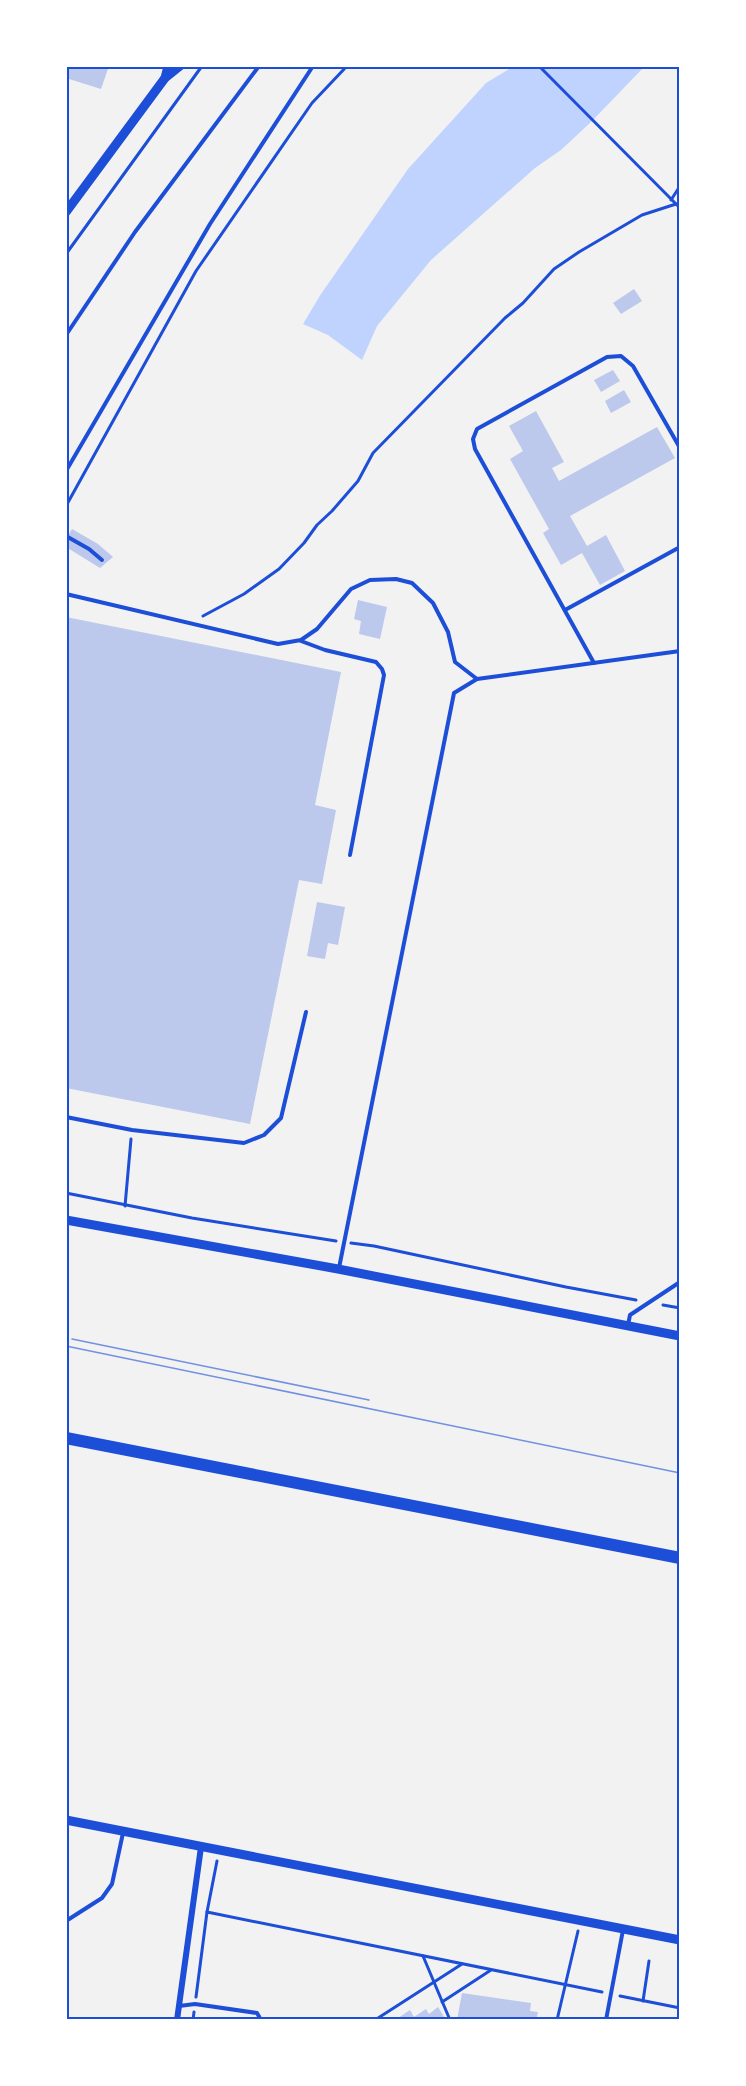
<svg xmlns="http://www.w3.org/2000/svg" width="746" height="2086" font-family="Roboto,sans-serif">
	<style>
		.water { fill: #bfd3fe }
		.building { fill: #bdc9ec }
		.lines { fill: none; stroke-linecap: round; stroke-linejoin: round }
		.path { stroke: #1d4ed8; stroke-width: 3 }
		.service { stroke: #1d4ed8; stroke-width: 4 }
		.minor { stroke: #1d4ed8; stroke-width: 6 }
		.tertiary { stroke: #1d4ed8; stroke-width: 9 }
		.primary { stroke: #1d4ed8; stroke-width: 12 }
		.tram { stroke: #7290e2; stroke-width: 1.5 }
		.neatline { fill: none; stroke: #1d4ed8; stroke-width: 2 }
	</style>
	<rect width="100%" height="100%" fill="#f2f2f2"/>
	<polygon class="water" points="514,66 645,66 591,122 561,150 535,168 431,260 377,326 362,360 328,335 303,324 321,294 408,169 486,83"/>
	<g class="building">
		<polygon points="66,66 109,66 101,89 66,78"/>
		<polygon points="634,289 642,301 621,314 613,303"/>
		<polygon points="613,370 620,381 601,392 594,380"/>
		<polygon points="624,390 631,402 611,413 605,401"/>
		<polygon points="536,411 564,462 552,468 559,481 657,427 675,458 570,516 587,546 606,535 625,571 600,585 582,553 561,565 543,533 549,529 510,459 523,451 509,426"/>
		<polygon points="72,529 98,544 113,557 100,568 66,547 66,539"/>
		<polygon points="358,600 387,607 380,639 359,634 361,621 354,619"/>
		<polygon points="66,617 341,672 315,805 336,810 322,884 299,880 250,1124 66,1088"/>
		<polygon points="317,902 345,907 338,945 328,943 325,959 307,956"/>
		<polygon points="462,1993 531,2003 530,2011 538,2012 536,2020 457,2020"/>
		<polygon points="438,2007 446,2020 395,2020 410,2010 414,2017 426,2009 429,2014"/>
	</g>
	<g class="lines">
		<g class="path">
			<polyline points="539,66 680,208"/>
			<polyline points="671,200 680,186"/>
			<polyline points="66,254 202,66"/>
			<polyline points="66,506 196,271 312,103 347,66"/>
			<polyline points="203,616 244,594 279,569 304,543 317,525 332,511 358,481 373,453 505,318 523,303 554,269 579,252 642,215 676,204"/>
			<polyline points="66,1193 192,1218 336,1241"/>
			<polyline points="125,1206 131,1139"/>
			<polyline points="351,1243 374,1246 566,1287 636,1300"/>
			<polyline points="663,1305 680,1308"/>
			<polyline points="207,1912 217,1861"/>
			<polyline points="423,1956 450,2020"/>
			<polyline points="620,1996 680,2008"/>
			<polyline points="196,1997 207,1912 602,1992"/>
			<polyline points="643,2001 649,1961"/>
			<polyline points="442,2002 491,1970"/>
			<polyline points="193,2020 194,2012"/>
			<polyline points="375,2020 462,1964"/>
			<polyline points="557,2020 578,1931"/>
		</g>
		<g class="service">
			<polyline points="66,335 135,232 259,66"/>
			<polyline points="66,471 210,224 313,66"/>
			<polyline points="66,536 89,549 102,560"/>
			<polyline points="66,594 278,644 301,640 317,629 351,589 370,580 396,579 412,583 433,603 448,632 455,662 477,679"/>
			<polyline points="565,610 680,547"/>
			<polyline points="301,641 325,650 376,662 382,669 384,675 350,855"/>
			<polyline points="594,663 475,449 473,439 477,429 607,357 621,356 633,366 680,448"/>
			<polyline points="66,1117 132,1130 244,1143 264,1135 281,1118 306,1012"/>
			<polyline points="339,1268 454,693 477,679 680,651"/>
			<polyline points="628,1325 630,1315 680,1282"/>
			<polyline points="66,1921 102,1898 112,1884 123,1833"/>
			<polyline points="179,2006 195,2004 257,2013 261,2020"/>
			<polyline points="606,2020 623,1930"/>
		</g>
		<polyline class="minor" points="177,2020 201,1847"/>
		<g class="tertiary">
			<polyline points="165,78 180,66"/>
			<polyline points="66,212 165,78 168,66"/>
			<polyline points="66,1220 338,1269 680,1336"/>
			<polyline points="66,1820 680,1940"/>
		</g>
		<polyline class="primary" points="66,1438 680,1558"/>
		<g class="tram">
			<polyline points="72,1339 369,1400"/>
			<polyline points="66,1346 680,1473"/>
		</g>
	</g>
	<rect width="746" height="2086" fill="none" stroke="#ffffff" stroke-width="135"/>
	<rect x="68" y="68" width="610" height="1950" class="neatline"/>
</svg>
